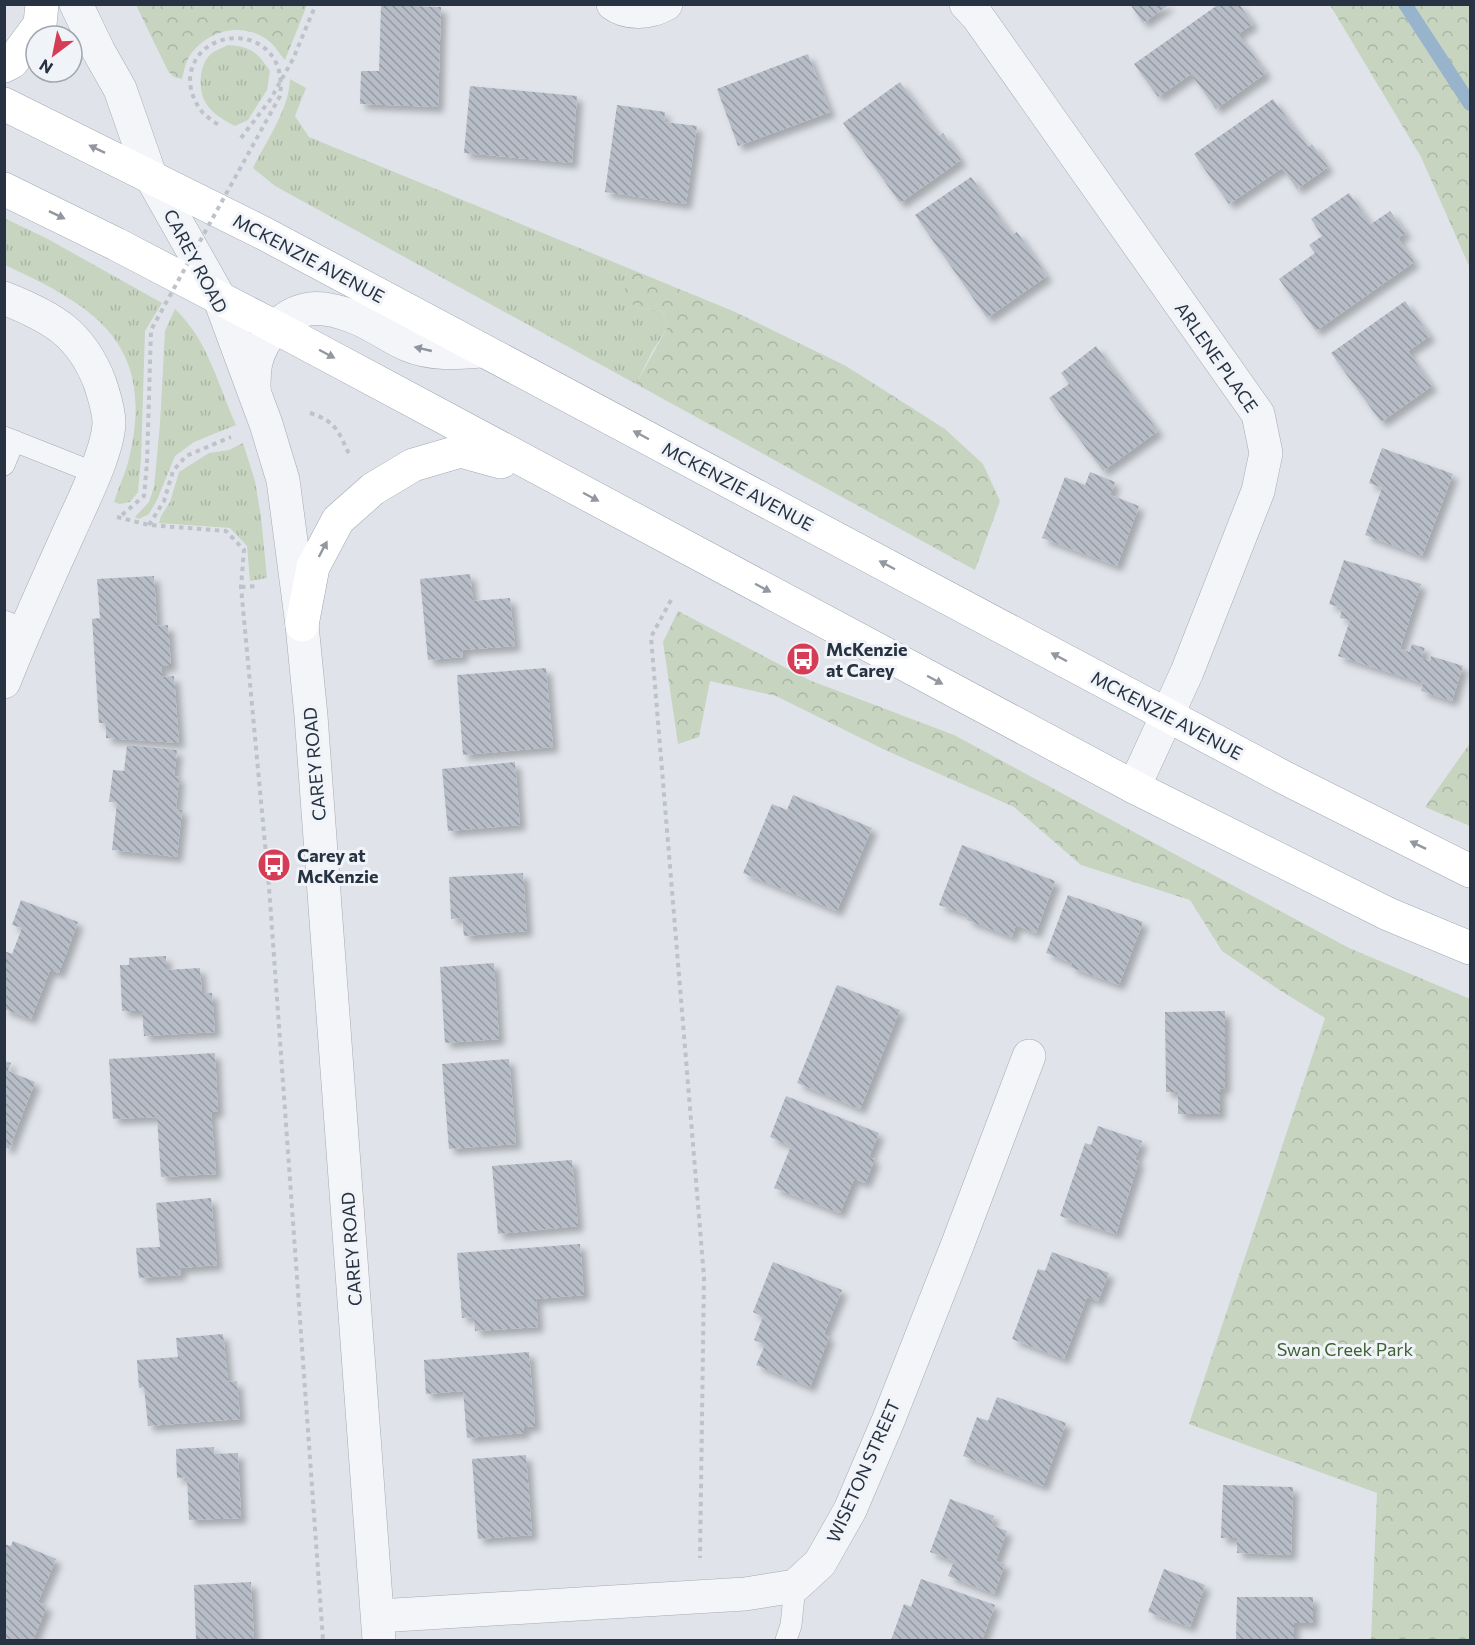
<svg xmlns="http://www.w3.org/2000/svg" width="1475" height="1645" font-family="Commissioner,sans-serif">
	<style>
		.grass { fill: url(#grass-tufts) }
		.forest { fill: url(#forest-crowns) }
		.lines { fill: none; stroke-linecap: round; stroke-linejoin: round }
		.stream { stroke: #98b3cc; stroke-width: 14 }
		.building { fill: url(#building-back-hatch); filter: url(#shadow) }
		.service-casing { stroke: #a5abb4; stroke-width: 22 }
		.minor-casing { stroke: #a5abb4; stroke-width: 34 }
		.tertiary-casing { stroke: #a5abb4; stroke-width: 34 }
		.primary-casing { stroke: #9ea8b6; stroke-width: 34 }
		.path { stroke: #bec2c9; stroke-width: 4; stroke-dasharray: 4.5 4.5; stroke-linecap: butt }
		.service { stroke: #f3f5f8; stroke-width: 21 }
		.minor { stroke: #f3f5f8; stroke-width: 33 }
		.tertiary { stroke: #f3f5f8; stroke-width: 33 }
		.primary { stroke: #fff; stroke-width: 33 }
		.path-bridge { stroke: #bec2c9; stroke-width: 4; stroke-dasharray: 4.5 4.5; stroke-linecap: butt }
		.oneway { fill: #9398a0 }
		.oneway2 { fill: #8d949d }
		.labels { text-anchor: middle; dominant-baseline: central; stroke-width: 6; stroke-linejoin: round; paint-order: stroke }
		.street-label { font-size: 18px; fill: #273242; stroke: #f0f3f7 }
		.poi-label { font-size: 18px; font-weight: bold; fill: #273242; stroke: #f0f3f7; text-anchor: start }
		.park-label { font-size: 18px; fill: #3d5f34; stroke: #f0f3f7 }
	</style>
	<defs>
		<pattern id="grass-tufts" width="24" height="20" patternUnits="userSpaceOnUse" patternTransform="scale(1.5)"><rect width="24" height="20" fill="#c6d4c0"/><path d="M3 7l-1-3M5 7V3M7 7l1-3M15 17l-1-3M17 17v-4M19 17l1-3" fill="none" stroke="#aab6a6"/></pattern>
		<pattern id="forest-crowns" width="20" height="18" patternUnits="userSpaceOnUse" patternTransform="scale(1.5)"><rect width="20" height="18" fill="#c6d4c0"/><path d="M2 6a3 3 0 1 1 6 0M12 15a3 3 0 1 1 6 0" fill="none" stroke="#aab6a6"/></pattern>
		<pattern id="building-back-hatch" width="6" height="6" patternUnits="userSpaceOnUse" patternTransform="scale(1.5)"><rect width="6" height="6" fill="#b7bdc7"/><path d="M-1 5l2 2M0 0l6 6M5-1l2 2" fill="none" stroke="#959aa3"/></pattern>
		<filter id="shadow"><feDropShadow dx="5.5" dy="5.5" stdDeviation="3" flood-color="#0004"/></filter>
	</defs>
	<rect width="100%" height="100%" fill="#e0e4ea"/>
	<g class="grass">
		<path d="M 228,45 C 252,47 257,52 270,71 L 267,90 L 248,120 L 235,126 C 212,114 198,103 201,75 C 202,68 205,59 211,54 C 215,50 223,48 228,45 Z"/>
		<path d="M 290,79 L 306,88 L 295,116 L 309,137 L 628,268 L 625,277 L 636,308 L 663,311 L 667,328 L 652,352 L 636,384 L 275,186 L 253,168 C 266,141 289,110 290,79 Z"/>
		<path d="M 4,218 L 46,238 L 162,303 L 145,331 L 141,459 L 138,492 L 130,502 L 120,504 L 114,502 C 119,486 127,470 130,454 C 155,343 94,306 5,265 Z"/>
		<path d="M 175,309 C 208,340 218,385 236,425 L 194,442 L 175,456 L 157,500 L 149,514 L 139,519 L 135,517 L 149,502 L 154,487 L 160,424 L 165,331 Z"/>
		<polygon points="243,443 255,481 261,517 267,578 250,581 247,546 230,528 159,523 161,516 170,502 179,472 209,453 229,450"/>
	</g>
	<g class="forest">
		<path d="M 136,5 L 307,5 L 285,60 C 280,55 276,47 270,42 C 244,20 206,30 189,57 C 185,63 184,72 182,79 L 174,77 L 168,71 Z"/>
		<polygon points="1330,5 1470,5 1470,268 1421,157"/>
		<polygon points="628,268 733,311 846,366 945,429 983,464 1000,501 975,570 636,384 667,328 663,311 636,308 625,296 625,277"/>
		<polygon points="678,611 809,680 954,735 1349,948 1470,999 1470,1640 1371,1640 1377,1493 1189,1424 1325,1018 1278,989 1222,951 1190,900 1081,865 1014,807 883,749 776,696 710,681 699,737 678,744 663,642"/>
		<polygon points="1470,743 1470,826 1425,807"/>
	</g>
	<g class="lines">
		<polyline class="stream" points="1405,4 1470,104"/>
	</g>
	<g class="building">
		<polygon points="1130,4 1170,4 1143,23"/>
		<polygon points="1219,4 1239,4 1253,24 1238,34 1266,73 1216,109 1191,74 1158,97 1134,64"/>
		<polygon points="381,5 441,7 438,107 360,104 361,71 379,71"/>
		<polygon points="808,54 830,112 738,146 717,89"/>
		<polygon points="900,82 939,136 943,133 961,160 900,203 843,123"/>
		<polygon points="470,86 577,96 572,163 464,153"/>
		<polygon points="1273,99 1308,147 1312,144 1328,167 1297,189 1282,168 1229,204 1194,154"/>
		<polygon points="617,105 665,112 664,122 697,126 686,204 605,192"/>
		<polygon points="971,177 1012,235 1017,232 1047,276 987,318 915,215"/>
		<polygon points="1349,193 1371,224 1390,211 1406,233 1398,238 1414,262 1316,331 1279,279 1315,253 1309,245 1322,236 1311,219"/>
		<polygon points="1405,301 1430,336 1408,351 1432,386 1381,422 1331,353"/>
		<polygon points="1096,346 1158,431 1103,471 1049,398 1069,384 1061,373"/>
		<polygon points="1382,448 1453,474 1422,556 1365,535 1382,488 1369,483"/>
		<polygon points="1090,472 1115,482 1110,495 1139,506 1117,566 1042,538 1065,477 1085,485"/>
		<polygon points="1344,560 1421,584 1400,649 1409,652 1412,644 1425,648 1421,658 1430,661 1431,656 1463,666 1452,701 1421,691 1423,683 1338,656 1350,620 1340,618 1342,608 1329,604"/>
		<polygon points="470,574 473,601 510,598 515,646 462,650 463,657 428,660 420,579"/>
		<polygon points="154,576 157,626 168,625 171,666 161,666 162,677 174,676 179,743 106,738 106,723 99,723 92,619 100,618 97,579"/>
		<polygon points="546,668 553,747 463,755 457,675"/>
		<polygon points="127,745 177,750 174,776 179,777 176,809 182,810 177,857 112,850 117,802 109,802 113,770 124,771"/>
		<polygon points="515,762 520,825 448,831 442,769"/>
		<polygon points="793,795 872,828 837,911 743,873 772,804 787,810"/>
		<polygon points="962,845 1055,881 1036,933 1016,925 1012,937 967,920 968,915 939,905"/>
		<polygon points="523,873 527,931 464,936 462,918 451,919 449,877"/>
		<polygon points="1068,895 1143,922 1119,985 1070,967 1072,963 1046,953"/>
		<polygon points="21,900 78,922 59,973 50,970 31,1019 4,1009 4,951 12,954 22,928 12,925"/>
		<polygon points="166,956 166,970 200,968 202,993 212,993 215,1032 144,1036 142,1011 122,1011 120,965 129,965 129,958"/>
		<polygon points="494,963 499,1039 445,1043 440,967"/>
		<polygon points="837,985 900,1010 860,1109 797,1083"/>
		<polygon points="1225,1011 1225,1088 1220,1089 1220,1114 1178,1114 1178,1092 1166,1092 1165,1012"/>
		<polygon points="215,1053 218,1112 211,1112 216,1174 161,1177 157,1117 113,1119 109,1059"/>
		<polygon points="509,1059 516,1144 449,1149 442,1064"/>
		<polygon points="4,1061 11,1063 8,1071 35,1082 9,1149 4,1147"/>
		<polygon points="786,1096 879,1133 869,1157 875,1159 865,1183 854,1179 840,1213 774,1188 791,1146 770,1137"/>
		<polygon points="1098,1126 1142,1141 1135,1160 1139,1161 1116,1234 1060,1216 1085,1143 1091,1145"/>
		<polygon points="572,1160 578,1226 498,1234 492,1166"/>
		<polygon points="211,1198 217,1265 180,1268 181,1275 139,1278 136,1248 160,1247 156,1203"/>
		<polygon points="580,1244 584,1295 536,1299 538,1327 475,1331 474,1317 462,1318 457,1253"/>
		<polygon points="1052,1252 1109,1273 1098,1301 1087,1297 1064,1359 1012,1339 1038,1269 1045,1271"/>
		<polygon points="773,1262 842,1290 824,1334 829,1337 810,1387 756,1365 765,1345 754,1340 763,1317 753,1312"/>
		<polygon points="223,1334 228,1382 237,1381 240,1419 148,1426 144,1387 139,1388 137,1360 178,1357 176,1338"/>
		<polygon points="529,1352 535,1426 524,1427 524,1433 467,1438 463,1391 426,1394 424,1360"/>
		<polygon points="997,1397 1066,1423 1043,1486 963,1456 977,1417 988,1421"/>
		<polygon points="214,1447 214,1454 238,1453 241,1518 189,1520 187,1477 177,1478 176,1449"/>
		<polygon points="526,1455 532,1535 478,1539 472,1459"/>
		<polygon points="1223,1485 1293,1487 1291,1555 1237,1553 1237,1538 1221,1538"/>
		<polygon points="950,1499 994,1516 991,1525 1007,1531 996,1561 1005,1564 994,1594 948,1576 954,1561 930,1552"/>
		<polygon points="13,1541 56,1559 38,1602 47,1606 33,1640 4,1640 4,1544 11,1546"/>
		<polygon points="1164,1569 1205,1585 1190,1627 1148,1612"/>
		<polygon points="921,1579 995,1605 982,1640 891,1640 904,1604 911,1607"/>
		<polygon points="251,1582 254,1640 196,1640 194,1585"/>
		<polygon points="1237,1597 1313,1597 1313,1623 1294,1623 1294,1640 1236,1640"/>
	</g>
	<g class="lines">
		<defs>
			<g id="service">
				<polyline points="4,437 95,473"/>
				<polyline points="4,465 14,441"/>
				<polyline points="4,621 25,629"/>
				<polyline points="786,1640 791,1625 795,1586"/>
			</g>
			<g id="minor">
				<path d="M 613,4 C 628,15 650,13 666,4"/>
				<polyline points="966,4 978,17 1258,414 1266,453 1258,491 1187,672 1134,787"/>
				<path d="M 4,298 C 52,317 81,333 100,383 C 104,396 109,409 109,423 C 108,452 82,503 70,530 C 47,581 24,631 4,682"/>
				<polyline points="378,1616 745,1594 795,1586 820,1563 850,1510 888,1421 957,1246 1029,1056"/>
			</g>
			<g id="tertiary">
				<polyline points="76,4 99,52 120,89 150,175 219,297 266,424 283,480 302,625 311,716 379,1640"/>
				<path d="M 254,390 C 254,381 254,371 256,362 C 262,338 283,313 309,309 C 324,307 341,312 354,317 C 373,324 389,337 408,345 C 432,355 456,353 481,351"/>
			</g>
			<g id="primary">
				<polyline points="4,66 12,62 40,24 42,4"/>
				<polyline points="4,104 265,234 1285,778 1470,871"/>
				<polyline points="4,189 116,244 275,327 1134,787 1388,914 1470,948"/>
				<polyline points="302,625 313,567 338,520 373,489 413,465 461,451 501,462"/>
			</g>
		</defs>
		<use href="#service" class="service-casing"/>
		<use href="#minor" class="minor-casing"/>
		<use href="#tertiary" class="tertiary-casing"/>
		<use href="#primary" class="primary-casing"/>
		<g class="path">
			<polyline points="55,72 67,80"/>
			<polyline points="241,138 270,100 293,59 316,4"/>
			<path d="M 310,413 C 337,422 338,431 350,456"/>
			<polyline points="122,515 144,496 147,463"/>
			<polyline points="117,517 149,525 226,531 244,550 241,587 269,887 323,1640"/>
			<polyline points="149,525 164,501 173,471 186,456 231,437"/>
			<polyline points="241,587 259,586"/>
			<polyline points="671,600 651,637 704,1277 700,1558"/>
		</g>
		<use href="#service" class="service"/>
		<use href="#minor" class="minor"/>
		<use href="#tertiary" class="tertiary"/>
		<use href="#primary" class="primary"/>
		<path class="path-bridge" d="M 147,463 L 151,330 L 280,96 C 290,22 194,22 190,79 C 190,92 195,103 203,113 C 208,118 215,122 221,127"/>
	</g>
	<defs><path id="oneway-solid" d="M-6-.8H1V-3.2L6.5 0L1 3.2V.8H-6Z" transform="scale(1.5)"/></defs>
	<g class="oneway">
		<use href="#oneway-solid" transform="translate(97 149) rotate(-154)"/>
		<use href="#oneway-solid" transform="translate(57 215) rotate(26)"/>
		<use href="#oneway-solid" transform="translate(327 354) rotate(28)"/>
		<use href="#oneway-solid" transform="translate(641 435) rotate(-152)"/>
		<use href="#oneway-solid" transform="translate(591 497) rotate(28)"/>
		<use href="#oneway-solid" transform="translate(323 549) rotate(-62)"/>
		<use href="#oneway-solid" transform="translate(887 565) rotate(-152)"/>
		<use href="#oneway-solid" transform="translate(763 588) rotate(28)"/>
		<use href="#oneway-solid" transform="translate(1059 657) rotate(-152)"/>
		<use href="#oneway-solid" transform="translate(935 680) rotate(28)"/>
		<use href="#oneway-solid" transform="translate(1418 845) rotate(-154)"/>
	</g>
	<use class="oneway2" href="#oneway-solid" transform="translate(423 349) rotate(-167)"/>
	<defs>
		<symbol id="bus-disc" viewBox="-11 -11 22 22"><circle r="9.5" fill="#d73c57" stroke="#f0f3f7"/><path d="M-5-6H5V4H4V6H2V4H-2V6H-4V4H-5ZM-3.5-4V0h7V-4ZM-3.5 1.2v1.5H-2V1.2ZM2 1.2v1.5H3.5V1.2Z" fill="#fff"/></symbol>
	</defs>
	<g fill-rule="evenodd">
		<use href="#bus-disc" x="784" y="640" width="38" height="38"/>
		<use href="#bus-disc" x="255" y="846" width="38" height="38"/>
	</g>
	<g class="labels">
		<g class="street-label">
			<text transform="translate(309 258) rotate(28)">MCKENZIE AVENUE</text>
			<text transform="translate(196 261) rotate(62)">CAREY ROAD</text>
			<text transform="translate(1217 357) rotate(55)">ARLENE PLACE</text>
			<text transform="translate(738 486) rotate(28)">MCKENZIE AVENUE</text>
			<text transform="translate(1167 715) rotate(28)">MCKENZIE AVENUE</text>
			<text transform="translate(314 764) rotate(-95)">CAREY ROAD</text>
			<text transform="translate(351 1249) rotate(-94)">CAREY ROAD</text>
			<text transform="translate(863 1471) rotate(-66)">WISETON STREET</text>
		</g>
		<g class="poi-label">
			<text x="826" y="649">McKenzie<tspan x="826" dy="21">at Carey</tspan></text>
			<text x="297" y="855">Carey at<tspan x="297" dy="21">McKenzie</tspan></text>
		</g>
		<g class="park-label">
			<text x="1345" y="1349">Swan Creek Park</text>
		</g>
	</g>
	<rect width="1475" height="1645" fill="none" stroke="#273242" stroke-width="12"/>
	<g transform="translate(54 54) rotate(212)"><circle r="28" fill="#f0f3f7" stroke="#a0a6af" stroke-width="1.5"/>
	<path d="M0-4.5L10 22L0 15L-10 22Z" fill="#d73c57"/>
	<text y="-9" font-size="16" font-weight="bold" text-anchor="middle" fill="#273242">N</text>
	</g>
</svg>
